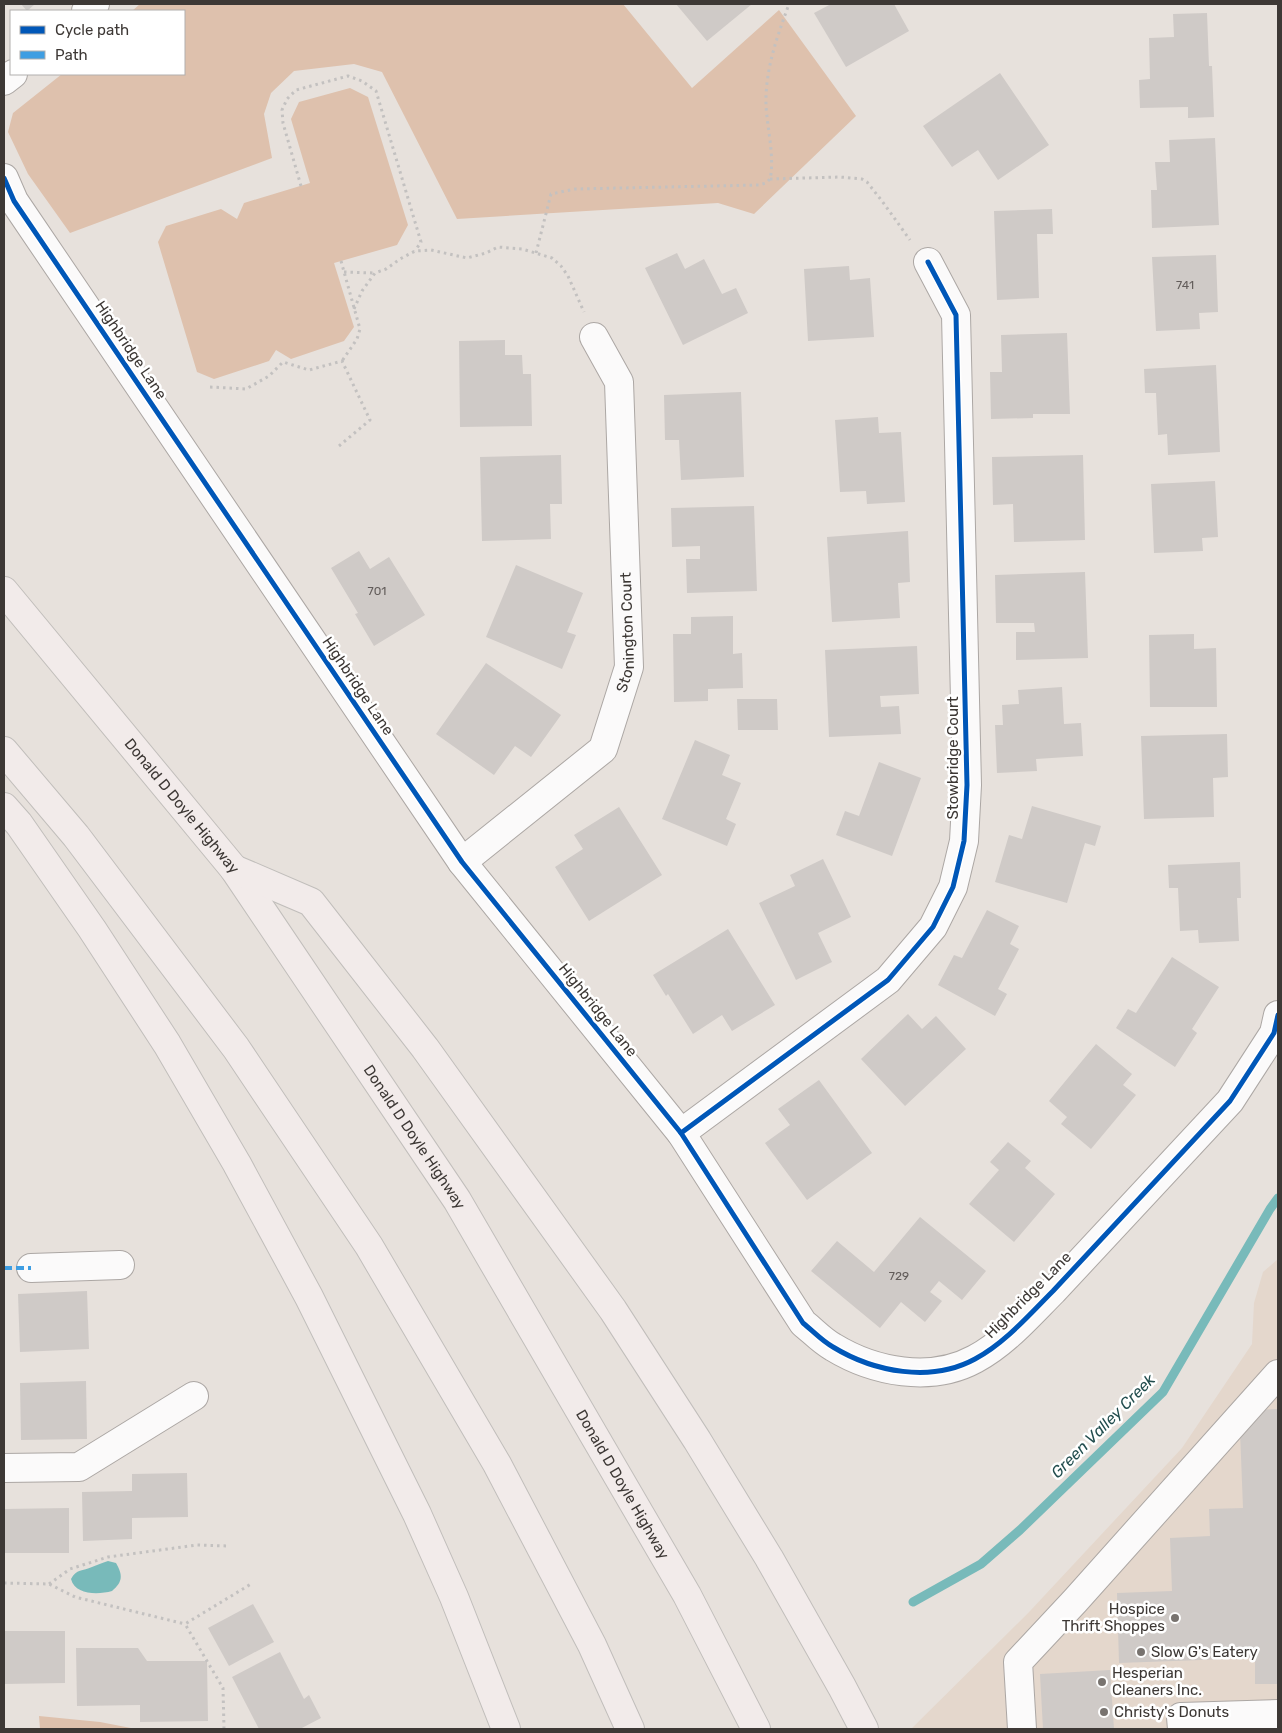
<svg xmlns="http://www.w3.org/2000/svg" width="1282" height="1733" font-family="Rubik,sans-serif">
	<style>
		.commercial { fill: #e4d7cc }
		.green { fill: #dec1ad }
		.water { fill: #78baba }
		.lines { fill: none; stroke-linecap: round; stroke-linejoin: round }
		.stream { stroke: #78baba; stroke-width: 9 }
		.building { fill: #cfcac7 }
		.minor-casing { stroke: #aca7a4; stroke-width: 30 }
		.highway-casing { stroke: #c1bebb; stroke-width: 30 }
		.path { stroke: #c3c1c0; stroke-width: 3; stroke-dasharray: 2.5 4; stroke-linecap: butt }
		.minor { stroke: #fbfafa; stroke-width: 28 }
		.highway { stroke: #f2ebea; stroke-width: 28 }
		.quiet { stroke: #3f9ee2; stroke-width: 4; stroke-dasharray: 8 4; stroke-linecap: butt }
		.cycleway-casing { stroke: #fff; stroke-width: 8 }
		.cycleway { stroke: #0057b8; stroke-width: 5 }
		.poi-dot { fill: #78736f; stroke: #fff; stroke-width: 2 }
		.labels { text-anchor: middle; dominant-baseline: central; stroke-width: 5; stroke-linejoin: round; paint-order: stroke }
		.number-label { font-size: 12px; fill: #625c5a }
		.street-label { font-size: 15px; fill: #3d3835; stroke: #fff }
		.poi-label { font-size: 15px; fill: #3d3835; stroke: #fff; text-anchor: start }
		.water-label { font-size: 16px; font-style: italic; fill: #224d4e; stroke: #fff }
	</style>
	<rect width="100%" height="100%" fill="#e7e1dc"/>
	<polygon class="commercial" points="1278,1259 1278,1729 911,1729 1030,1611 1182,1448 1252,1344 1254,1303 1263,1272"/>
	<g class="green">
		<polygon points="140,4 623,4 692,88 779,10 856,116 754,214 718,203 457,219 382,72 354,64 294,71 271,93 264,114 272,158 70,233 28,174 8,132 13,113 62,74 184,74 184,11 132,11"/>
		<polygon points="350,88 368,97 408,225 397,245 334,263 354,327 344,341 291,359 276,350 269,361 214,379 197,372 158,242 166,226 221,209 237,219 244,203 310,183 291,119 299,102"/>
		<polygon points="39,1716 100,1722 136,1729 40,1729"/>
	</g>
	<path class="water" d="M 108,1561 L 116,1563 C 123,1575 123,1582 112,1591 C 98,1595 75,1595 71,1579 C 76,1569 83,1571 92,1567 C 97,1565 102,1563 108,1561 Z"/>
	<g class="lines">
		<polyline class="stream" points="913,1602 981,1564 1020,1530 1163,1392 1270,1209 1278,1198"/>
	</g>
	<g class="building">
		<polygon points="21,4 35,4 27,11"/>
		<polygon points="676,4 752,4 707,41"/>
		<polygon points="831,4 894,4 909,31 846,67 814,13"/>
		<polygon points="1207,13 1209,66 1212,66 1214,117 1188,118 1188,107 1140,108 1139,80 1150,79 1149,38 1174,37 1173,14"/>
		<polygon points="1000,73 1049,145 998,180 978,150 952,167 923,126"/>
		<polygon points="1215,138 1219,225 1152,228 1151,190 1157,190 1155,162 1170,162 1169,140"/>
		<polygon points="1052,209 1053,234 1037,234 1039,298 997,300 994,211"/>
		<polygon points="677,253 685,269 704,259 722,294 736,288 748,313 683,345 645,268"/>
		<polygon points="1216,255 1218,312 1199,313 1200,329 1156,331 1152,257"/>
		<polygon points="849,266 850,280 870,278 874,337 808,341 804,269"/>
		<polygon points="1067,333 1070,414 1033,414 1033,418 991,419 990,372 1002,372 1001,335"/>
		<polygon points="505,340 505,355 522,355 523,374 531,374 532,426 460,427 459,341"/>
		<polygon points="1216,365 1220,452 1168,455 1167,434 1158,435 1156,393 1145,393 1144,369"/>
		<polygon points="741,392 744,477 681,480 679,440 665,440 664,395"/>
		<polygon points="878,417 879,433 901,432 905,502 867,504 866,491 840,492 835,420"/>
		<polygon points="561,455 562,504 550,504 551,539 482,541 480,457"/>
		<polygon points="1083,455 1085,540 1014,542 1013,504 993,505 992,457"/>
		<polygon points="1215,481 1218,537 1202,538 1203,551 1154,553 1151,484"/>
		<polygon points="754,506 757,591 687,593 686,559 700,559 700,546 672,547 671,508"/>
		<polygon points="908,531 910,582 898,583 900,618 832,622 827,537"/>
		<polygon points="359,551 370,569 389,557 425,615 374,646 355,614 358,613 331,568"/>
		<polygon points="516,565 583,593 567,632 576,635 562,669 486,637"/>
		<polygon points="1085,572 1088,658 1016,660 1016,632 1035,632 1034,623 996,623 995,575"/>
		<polygon points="733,616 733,654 742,653 743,688 708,689 708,701 674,702 673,634 691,634 691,617"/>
		<polygon points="1194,634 1194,649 1216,648 1217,707 1150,707 1149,635"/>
		<polygon points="917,646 919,694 880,696 881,707 899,706 901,734 829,737 825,650"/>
		<polygon points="486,663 561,715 531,757 515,746 494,775 436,734"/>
		<polygon points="1062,687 1064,724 1081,723 1083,756 1036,759 1037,771 997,773 995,725 1003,725 1002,705 1019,704 1018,690"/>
		<polygon points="737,699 777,699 778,730 738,730"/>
		<polygon points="1227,734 1228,777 1213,778 1214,817 1144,819 1141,736"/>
		<polygon points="695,740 730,755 722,775 741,783 726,819 736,824 727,846 662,819"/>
		<polygon points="879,762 921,778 892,856 836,835 845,811 859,816"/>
		<polygon points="1032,806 1101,826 1095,846 1085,843 1067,903 995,882 1009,835 1022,839"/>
		<polygon points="619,807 662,875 589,921 555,867 583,849 574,835"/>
		<polygon points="823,859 851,917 818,933 832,962 796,980 759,903 795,886 790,875"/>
		<polygon points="1240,862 1241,898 1237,898 1239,941 1199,943 1198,930 1180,931 1178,888 1169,888 1168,865"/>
		<polygon points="987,910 1019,926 1010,944 1019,949 998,989 1007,994 995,1016 938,985 954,955 962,958"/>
		<polygon points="728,929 775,1005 732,1031 722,1015 693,1034 668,994 666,996 653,975"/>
		<polygon points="1172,957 1219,987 1192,1029 1197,1033 1175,1067 1116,1028 1128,1009 1136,1013"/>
		<polygon points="908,1014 922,1029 936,1016 966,1049 905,1106 861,1059"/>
		<polygon points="1096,1044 1132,1074 1123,1085 1136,1095 1091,1149 1061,1124 1067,1117 1049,1101"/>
		<polygon points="819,1080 872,1153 807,1200 765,1143 790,1125 778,1109"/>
		<polygon points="1008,1142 1031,1161 1025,1168 1055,1194 1014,1242 969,1204 999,1170 990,1162"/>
		<polygon points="920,1217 986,1271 962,1300 939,1281 930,1292 942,1301 925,1322 901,1302 880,1328 811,1271 837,1241 874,1272"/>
		<polygon points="87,1291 89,1349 20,1352 18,1294"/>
		<polygon points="86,1381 87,1439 21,1440 20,1383"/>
		<polygon points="1278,1409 1278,1684 1255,1684 1255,1658 1119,1663 1117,1593 1172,1591 1170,1538 1210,1536 1209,1509 1243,1508 1240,1431 1255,1410"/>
		<polygon points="187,1473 188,1517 132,1518 132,1539 83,1541 82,1492 132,1491 132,1474"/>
		<polygon points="69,1508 69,1553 4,1553 4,1509"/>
		<polygon points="253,1604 274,1642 229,1666 208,1628"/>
		<polygon points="4,1631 65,1631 65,1683 4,1684"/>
		<polygon points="76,1648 138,1648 147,1661 207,1661 208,1721 140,1722 140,1705 77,1706"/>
		<polygon points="280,1652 304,1699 309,1695 321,1718 300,1729 259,1729 232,1677"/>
		<polygon points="1110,1670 1114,1729 1043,1729 1040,1674"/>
	</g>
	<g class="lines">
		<defs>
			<g id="minor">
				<polyline points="86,11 95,4"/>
				<polyline points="4,81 13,74"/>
				<path d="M 4,178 L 14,201 L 462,862 L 681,1133 L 803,1323 C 813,1331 822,1341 833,1347 C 874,1372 931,1383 975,1359 C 1005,1343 1029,1315 1053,1291 L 1230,1101 L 1274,1033 L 1278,1015"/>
				<path id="s1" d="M 462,862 L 603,749 L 629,667 L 619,382 L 594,337"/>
				<polyline points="681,1133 888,980 933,927 953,887 964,841 967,785 956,315 928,262"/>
				<polyline points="31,1268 120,1265"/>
				<polyline points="4,1468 79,1467 194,1396"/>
				<polyline points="1022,1729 1018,1662 1075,1601 1278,1374"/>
				<polyline points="1182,1729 1181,1717 1278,1714"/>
			</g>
			<g id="highway">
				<path id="s2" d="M 4,591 L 234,869 L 457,1200 L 687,1595 L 756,1729"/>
				<polyline points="4,751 76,836 236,1048 369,1246 497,1464 592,1645 630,1729"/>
				<polyline points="4,807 19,824 92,929 167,1044 237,1164 309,1297 417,1514 454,1597 506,1729"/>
				<polyline points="234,869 311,902 425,1048 613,1310 697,1440 769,1558 842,1687 864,1729"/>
			</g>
		</defs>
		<use href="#minor" class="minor-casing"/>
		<use href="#highway" class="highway-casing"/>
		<g class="path">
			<polyline points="770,179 840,177 862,179 867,182 882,201 910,240"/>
			<polyline points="301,186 283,123 282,110 287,99 296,90 348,76 362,81 376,91 421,242 415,251"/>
			<path d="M 536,253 L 551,194 L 575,189 L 759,185 L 766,183 L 770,179 C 775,159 767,127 766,105 C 765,70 777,37 789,4"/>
			<polyline points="341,261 360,329 357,339 342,361"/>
			<polyline points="344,272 374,273"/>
			<polyline points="354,309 362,291 375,273 386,269 400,259 415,251 431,250 467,258 486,253 498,247 522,249 552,258 561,266 568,276 584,312"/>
			<polyline points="210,387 246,389 269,376 283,362 309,370 342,361 370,420 339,446"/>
			<polyline points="4,1583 49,1584 75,1597 185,1624"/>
			<polyline points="49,1584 70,1569 108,1557 197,1545 229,1546"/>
			<polyline points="224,1729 223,1688 185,1624 251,1584"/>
		</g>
		<use href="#minor" class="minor"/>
		<use href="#highway" class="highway"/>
		<polyline class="quiet" points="4,1268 31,1268"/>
		<defs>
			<g id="cycleway">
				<path d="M 4,178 L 14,201 L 462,862 L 681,1133 L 803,1323 C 813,1331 822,1341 833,1347 C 874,1372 931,1383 975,1359 C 1005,1343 1029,1315 1053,1291 L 1230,1101 L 1274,1033 L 1278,1015"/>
				<polyline points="681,1133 888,980 933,927 953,887 964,841 967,785 956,315 928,262"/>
			</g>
		</defs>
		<use href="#cycleway" class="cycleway-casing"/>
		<use href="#cycleway" class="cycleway"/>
	</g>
	<g class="poi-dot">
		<circle cx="1175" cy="1618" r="5"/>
		<circle cx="1141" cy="1652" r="5"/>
		<circle cx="1102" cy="1682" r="5"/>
		<circle cx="1104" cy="1712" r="5"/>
	</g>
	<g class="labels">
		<g class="number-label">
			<text x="1185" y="285">741</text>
			<text x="377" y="591">701</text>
			<text x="899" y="1276">729</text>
		</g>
		<g class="street-label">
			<text transform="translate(131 350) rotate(56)">Highbridge Lane</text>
			<text stroke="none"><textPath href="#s1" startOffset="301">Stonington Court</textPath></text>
			<text transform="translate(358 686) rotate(56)">Highbridge Lane</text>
			<text transform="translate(953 758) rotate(-90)">Stowbridge Court</text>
			<text stroke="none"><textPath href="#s2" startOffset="279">Donald D Doyle Highway</textPath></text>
			<text transform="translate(598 1010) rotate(51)">Highbridge Lane</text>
			<text stroke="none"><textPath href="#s2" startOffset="684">Donald D Doyle Highway</textPath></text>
			<text transform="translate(1028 1295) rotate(-45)">Highbridge Lane</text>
			<text stroke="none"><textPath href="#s2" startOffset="1089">Donald D Doyle Highway</textPath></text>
		</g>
		<g class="poi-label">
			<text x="1165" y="1609" text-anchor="end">Hospice<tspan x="1165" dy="17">Thrift Shoppes</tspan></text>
			<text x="1151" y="1652">Slow G's Eatery</text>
			<text x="1112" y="1673">Hesperian<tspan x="1112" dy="17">Cleaners Inc.</tspan></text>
			<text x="1114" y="1712">Christy's Donuts</text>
		</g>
		<g class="water-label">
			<text transform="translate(1103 1426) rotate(-45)">Green Valley Creek</text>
		</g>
	</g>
	<rect width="1282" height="1733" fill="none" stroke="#3d3835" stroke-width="10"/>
	<rect x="10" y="10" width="175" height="65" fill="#ffffff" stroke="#b1afae"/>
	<rect x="20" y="26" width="25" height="8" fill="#0057b8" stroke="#b1afae"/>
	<text x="55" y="35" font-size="15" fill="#3d3835">Cycle path</text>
	<rect x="20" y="51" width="25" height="8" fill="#3f9ee2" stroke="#b1afae"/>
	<text x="55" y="60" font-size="15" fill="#3d3835">Path</text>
</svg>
